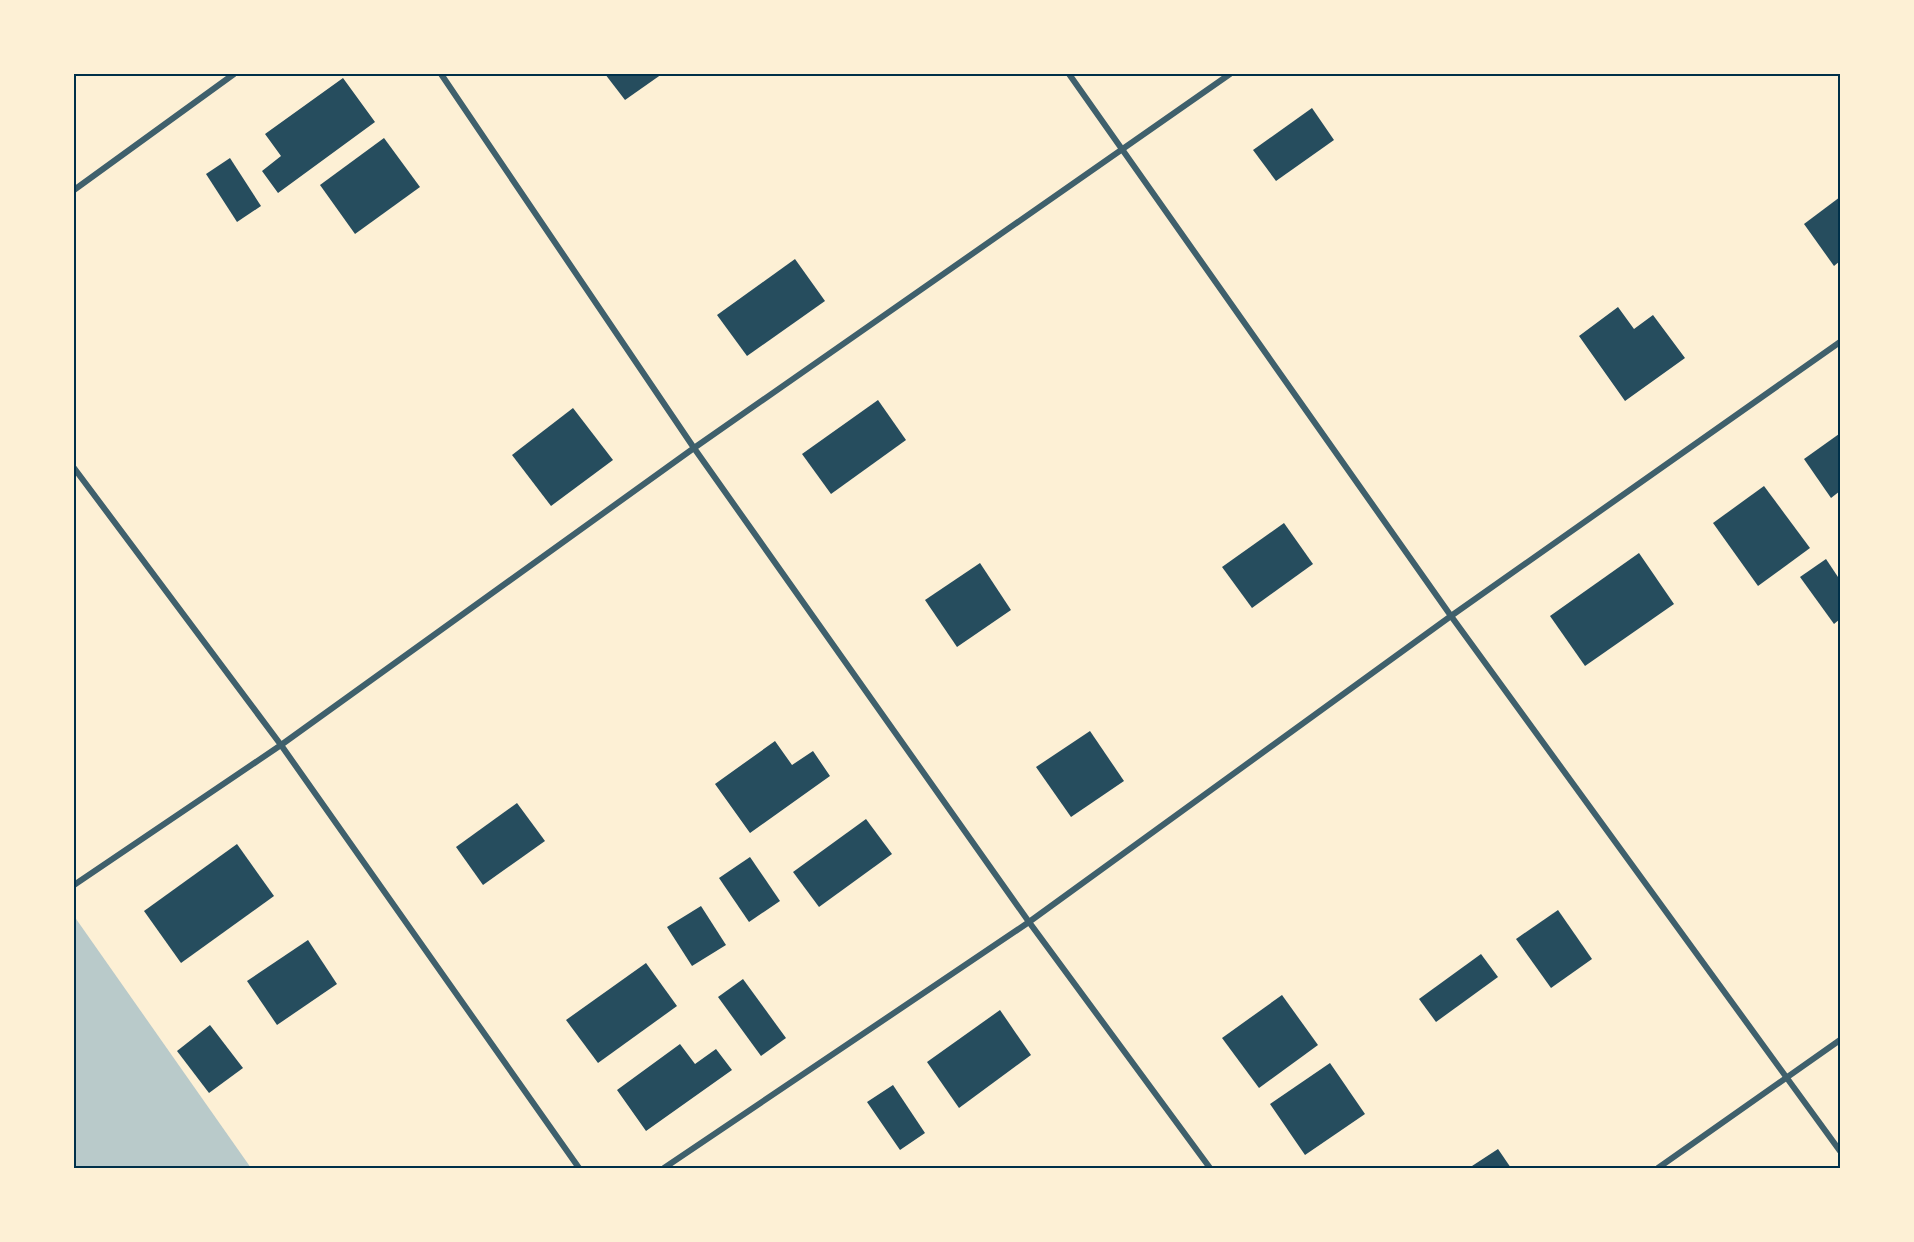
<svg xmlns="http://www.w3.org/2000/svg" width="1914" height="1242" font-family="Jost,sans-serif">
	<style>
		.green { fill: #b9caca }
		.building { fill: #264d5e }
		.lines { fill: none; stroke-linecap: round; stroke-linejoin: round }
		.minor { stroke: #3f606c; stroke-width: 6 }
		.neatline { fill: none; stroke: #003049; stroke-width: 2 }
	</style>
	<rect width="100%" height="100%" fill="#fdf0d5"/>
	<polygon class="green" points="74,916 251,1168 74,1168"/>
	<g class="building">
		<polygon points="605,74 662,74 625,100"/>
		<polygon points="343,78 375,122 278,193 262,171 281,156 265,134"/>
		<polygon points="1312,108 1334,140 1276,181 1253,150"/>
		<polygon points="384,138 420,187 355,234 320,185"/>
		<polygon points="230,158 261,206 237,222 206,174"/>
		<polygon points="1840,197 1840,261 1834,266 1804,224"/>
		<polygon points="795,259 825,301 747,356 717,315"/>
		<polygon points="1618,307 1634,329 1653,315 1685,358 1625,401 1579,336"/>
		<polygon points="878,400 906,440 831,494 802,454"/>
		<polygon points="573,408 613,460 551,506 512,455"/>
		<polygon points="1839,434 1840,491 1831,498 1804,459"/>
		<polygon points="1764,486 1810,548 1758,586 1713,523"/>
		<polygon points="1284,523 1313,564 1252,608 1222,567"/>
		<polygon points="1639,553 1674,604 1585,666 1550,616"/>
		<polygon points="1826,559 1840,580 1840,619 1834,624 1800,577"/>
		<polygon points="980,563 1011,610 957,647 925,600"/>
		<polygon points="1090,731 1124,781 1071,817 1036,767"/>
		<polygon points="775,741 792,765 813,751 830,776 750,833 715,784"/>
		<polygon points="517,803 545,841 483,885 456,847"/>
		<polygon points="866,819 892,854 819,907 793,872"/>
		<polygon points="237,844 274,896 181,963 144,911"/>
		<polygon points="750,857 780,901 749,922 719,878"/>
		<polygon points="701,906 726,945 692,966 667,927"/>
		<polygon points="1558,910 1592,959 1551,988 1516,939"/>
		<polygon points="308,940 337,984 277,1025 247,981"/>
		<polygon points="1481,954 1498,977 1436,1022 1419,999"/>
		<polygon points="646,963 677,1006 598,1063 566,1020"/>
		<polygon points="743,979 786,1038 761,1056 718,997"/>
		<polygon points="1282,995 1318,1045 1259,1088 1222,1038"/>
		<polygon points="1000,1010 1031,1055 959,1108 927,1062"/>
		<polygon points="210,1025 243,1068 209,1093 177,1051"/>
		<polygon points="680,1044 695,1064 716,1049 732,1070 646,1131 617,1090"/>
		<polygon points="1330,1063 1365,1114 1305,1155 1270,1104"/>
		<polygon points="893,1085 925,1133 900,1150 867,1102"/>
		<polygon points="1498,1149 1511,1168 1474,1168 1472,1166"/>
	</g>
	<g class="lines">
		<g class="minor">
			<polyline points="441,74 694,448 1029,922 1210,1168"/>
			<polyline points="1069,74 1451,616 1840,1151"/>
			<polyline points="74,190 234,74"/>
			<polyline points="74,468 281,745 579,1168"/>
			<polyline points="74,885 281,745 694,448 1230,74"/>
			<polyline points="664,1168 1029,922 1451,616 1840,342"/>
			<polyline points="1658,1168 1840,1040"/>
		</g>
	</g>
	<rect width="1914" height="1242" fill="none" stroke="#fdf0d5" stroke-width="150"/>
	<rect x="75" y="75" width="1764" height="1092" class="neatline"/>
</svg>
